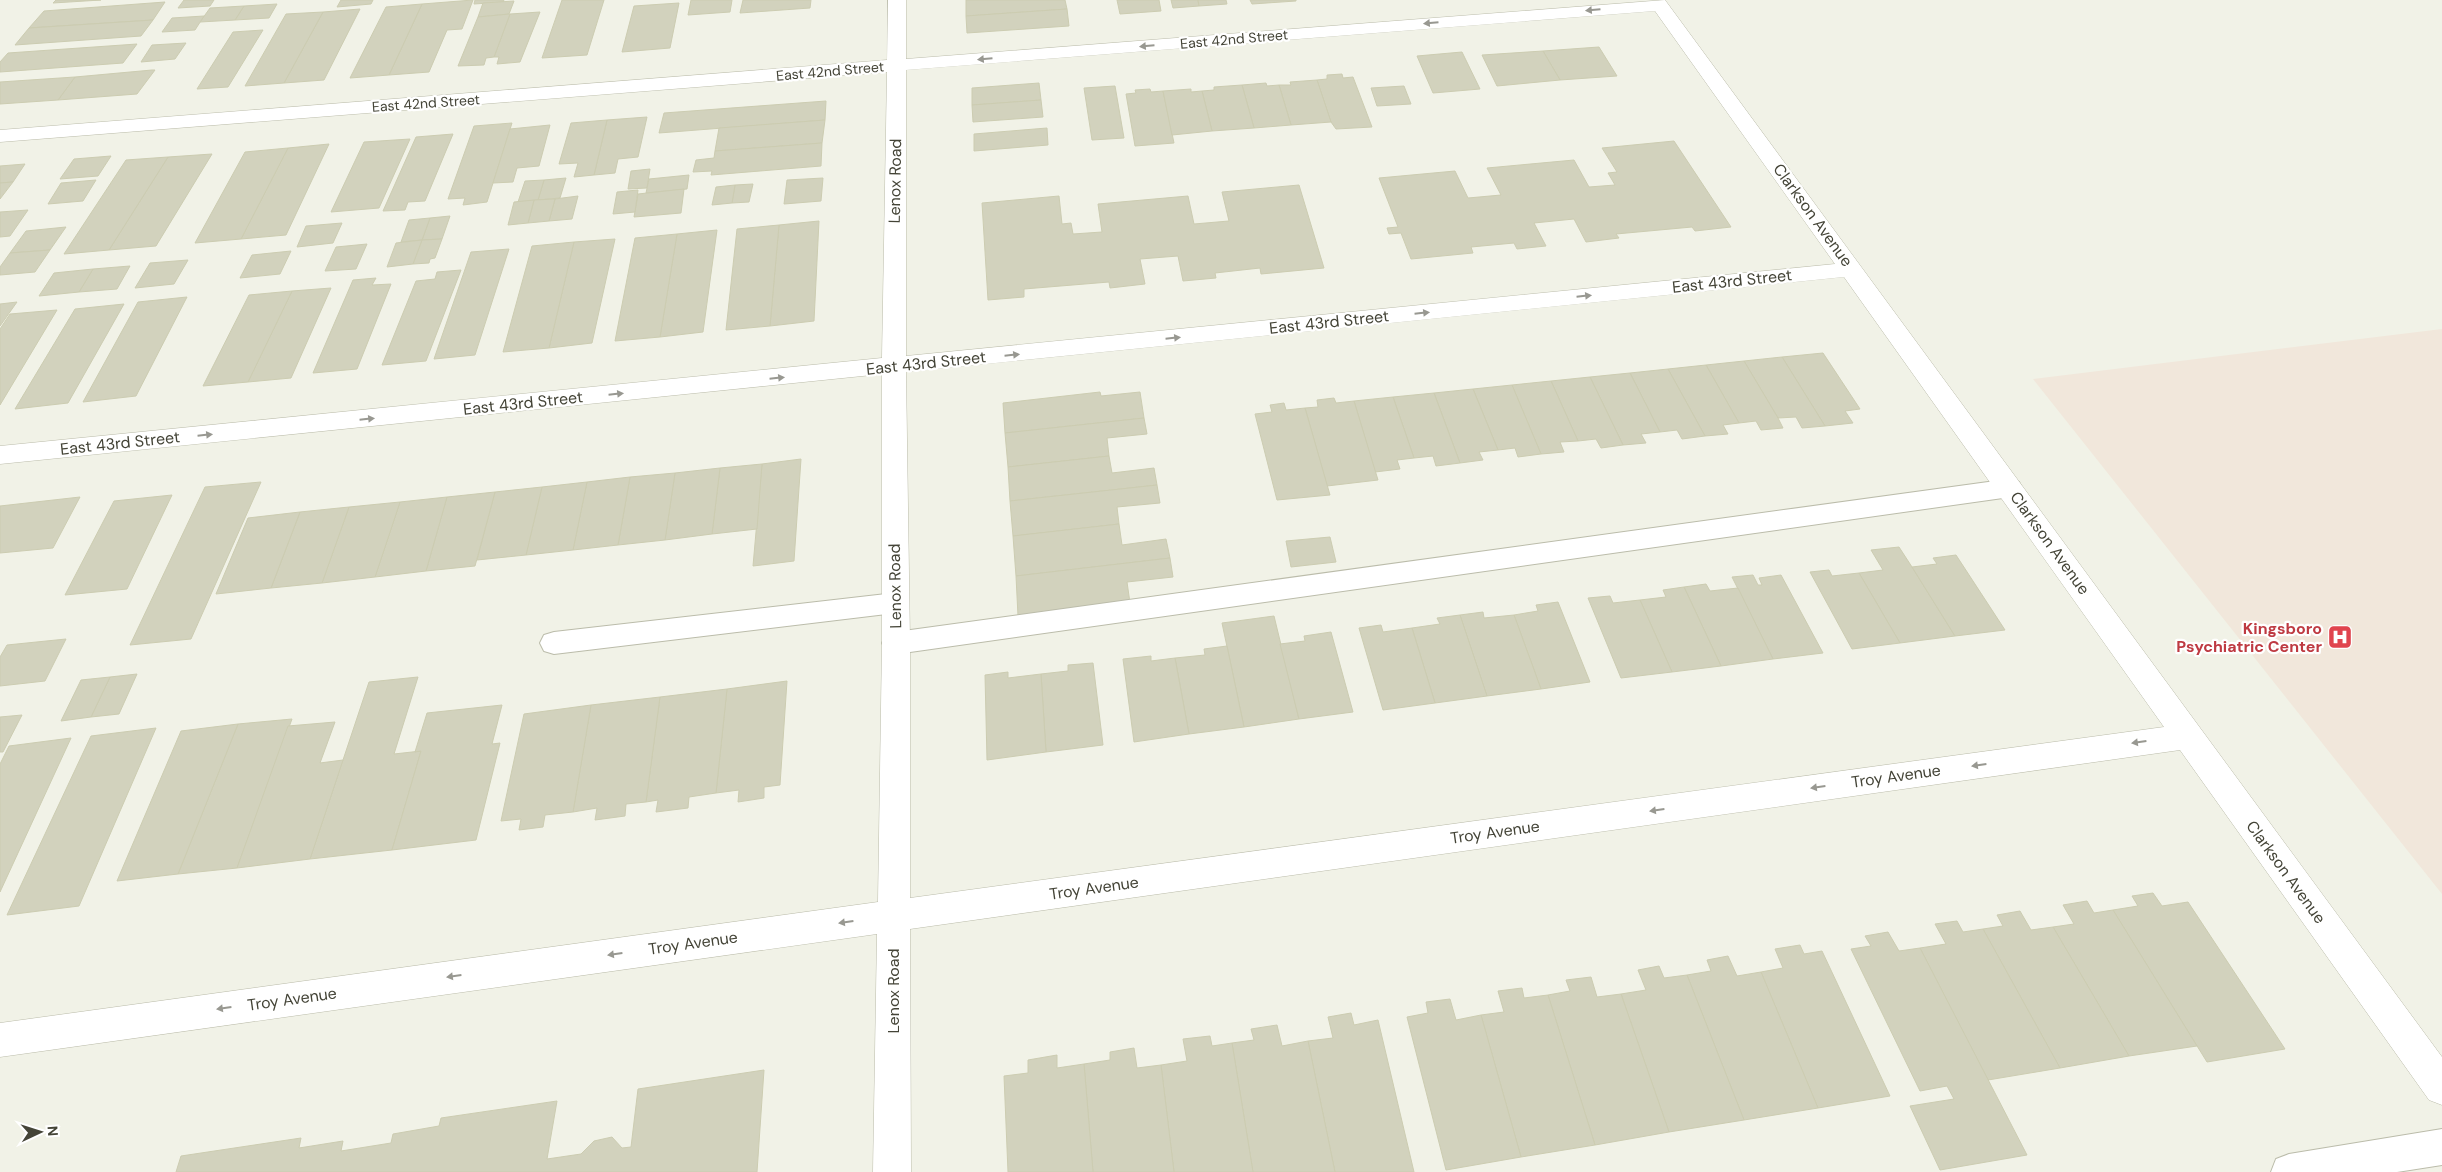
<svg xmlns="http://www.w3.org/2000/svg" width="2442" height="1172" font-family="'DM Sans',sans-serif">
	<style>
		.medical { fill: #f1e7db }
		.building { fill: #d2d2bd; stroke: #ccccb1 }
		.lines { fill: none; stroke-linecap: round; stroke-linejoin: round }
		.service-casing { stroke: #bbbcaa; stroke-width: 2 }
		.minor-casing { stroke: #bbbcaa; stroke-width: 1 }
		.service { fill: #fff; fill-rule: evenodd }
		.minor { fill: #fff; fill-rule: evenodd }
		.oneway { fill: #989891 }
		.labels { text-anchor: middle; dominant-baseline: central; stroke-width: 4.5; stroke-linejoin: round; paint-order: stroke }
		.far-street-label { font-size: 14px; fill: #444437; stroke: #fff }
		.street-label { font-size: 16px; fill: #444437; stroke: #fff }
		.health-label { font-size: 16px; font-weight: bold; fill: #be3a42; stroke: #fff; text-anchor: end }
	</style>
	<rect width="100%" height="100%" fill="#f1f2e7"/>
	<polygon class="medical" points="2442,329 2442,894 2033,379"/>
	<g class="building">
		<polygon points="56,0 101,0 53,3"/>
		<polygon points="184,0 214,0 210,6 178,8"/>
		<polygon points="341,0 373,0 371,4 337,7"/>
		<polygon points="473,0 462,29 447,30 429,72 389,75 422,4"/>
		<polygon points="475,0 504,0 503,2 474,4"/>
		<polygon points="562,0 604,0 587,55 542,58"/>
		<polygon points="691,0 732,0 730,12 688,15"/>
		<polygon points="743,0 811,0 810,8 740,13"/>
		<polygon points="966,0 1065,0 1067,9 966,16"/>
		<polygon points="1117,0 1159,0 1161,11 1120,14"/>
		<polygon points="1171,0 1198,0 1199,6 1173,8"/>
		<polygon points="1198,0 1226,0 1227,4 1199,6"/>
		<polygon points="1250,0 1296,0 1296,1 1252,4"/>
		<polygon points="514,1 509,14 478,17 483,3"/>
		<polygon points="165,2 153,20 29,28 44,11"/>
		<polygon points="679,3 670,48 622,52 634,6"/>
		<polygon points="277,4 269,18 235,20 244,6"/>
		<polygon points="422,4 389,75 350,78 386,7"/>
		<polygon points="244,6 235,20 200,22 210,8"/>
		<polygon points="360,9 324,80 284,83 323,12"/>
		<polygon points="1067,9 1069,26 967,33 966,16"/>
		<polygon points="323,12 284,83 245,86 286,14"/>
		<polygon points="540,12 520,62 497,64 499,57 494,57 510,14"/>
		<polygon points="510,14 494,57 486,58 484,65 458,66 478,17"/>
		<polygon points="204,16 195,30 162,32 172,18"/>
		<polygon points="153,20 141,36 15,45 29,28"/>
		<polygon points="263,30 228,87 197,89 233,32"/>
		<polygon points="186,43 175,59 141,62 152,45"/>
		<polygon points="137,44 123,63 0,72 0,62 8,53"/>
		<polygon points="1599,47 1617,76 1560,80 1543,51"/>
		<polygon points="1543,51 1560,80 1497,86 1482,55"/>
		<polygon points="1462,52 1480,89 1433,93 1417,56"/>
		<polygon points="152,70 155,70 137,94 58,100 75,77"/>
		<polygon points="1342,74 1343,78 1353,77 1372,127 1336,129 1331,122 1317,80 1327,79 1327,75"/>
		<polygon points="75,77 58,100 0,104 0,82"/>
		<polygon points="1317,80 1331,122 1291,125 1279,85 1291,85 1290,82"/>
		<polygon points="1039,83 1041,100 972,105 972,88"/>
		<polygon points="1266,83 1267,86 1279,85 1291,125 1254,128 1242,85"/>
		<polygon points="1242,85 1254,128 1212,131 1202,91 1214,90 1214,87"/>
		<polygon points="1115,86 1124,138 1092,140 1084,88"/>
		<polygon points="1404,86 1411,104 1377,106 1371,88"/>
		<polygon points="1150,89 1151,92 1163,91 1174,143 1135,146 1126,94 1136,93 1135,90"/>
		<polygon points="1191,89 1191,92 1202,91 1212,131 1172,135 1163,91"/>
		<polygon points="1041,100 1043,117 973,122 972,105"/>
		<polygon points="826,101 825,120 659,133 664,113"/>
		<polygon points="647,117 638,157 618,159 615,173 594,175 607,120"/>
		<polygon points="607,120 594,175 574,177 578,163 559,164 571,123"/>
		<polygon points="825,120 822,143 715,151 719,128"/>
		<polygon points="512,123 487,202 463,205 465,198 448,199 474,126"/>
		<polygon points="550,125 539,166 517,168 513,182 493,183 510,129"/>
		<polygon points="1047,128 1048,145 974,151 974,134"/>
		<polygon points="453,134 425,201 408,202 405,210 383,211 416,137"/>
		<polygon points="410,139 379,208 331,212 364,142"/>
		<polygon points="1674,141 1731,227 1695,231 1692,227 1616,234 1619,238 1586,242 1574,219 1534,223 1546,246 1517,249 1514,243 1471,247 1473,253 1411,259 1401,233 1389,234 1387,228 1398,227 1379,178 1455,171 1468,198 1501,195 1487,168 1574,160 1589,187 1615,185 1608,173 1617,172 1602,148"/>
		<polygon points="822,143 821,166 711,175 712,171 693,172 696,160 714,158 715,151"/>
		<polygon points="329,144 286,235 241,239 288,148"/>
		<polygon points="288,148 241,239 195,243 245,152"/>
		<polygon points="212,154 156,246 109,250 168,157"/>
		<polygon points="111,156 98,176 60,179 74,159"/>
		<polygon points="168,157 109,250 64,254 126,160"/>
		<polygon points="25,164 13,182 0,183 0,166"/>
		<polygon points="650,169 647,188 628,189 631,171"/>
		<polygon points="689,175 687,189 646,193 649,179"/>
		<polygon points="566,178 560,198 538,200 544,180"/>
		<polygon points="823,178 821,201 784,204 787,180"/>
		<polygon points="96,180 83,201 48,204 61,183"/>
		<polygon points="544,180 538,200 518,202 525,181"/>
		<polygon points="13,182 0,199 0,183"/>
		<polygon points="753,184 749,202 732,203 735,185"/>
		<polygon points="735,185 732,203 712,205 716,187"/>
		<polygon points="1299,185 1324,268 1261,274 1260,268 1215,273 1216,278 1183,281 1178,256 1140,259 1145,284 1110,288 1109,282 1024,289 1024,297 988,300 982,203 1059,196 1062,224 1071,223 1073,234 1102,232 1098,204 1188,196 1194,224 1229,221 1222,192"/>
		<polygon points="684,189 681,213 634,217 638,194"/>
		<polygon points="638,190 635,212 613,214 617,192"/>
		<polygon points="578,196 572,219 549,221 555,199"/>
		<polygon points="555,199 549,221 528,223 534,200"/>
		<polygon points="534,200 528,223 508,225 514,202"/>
		<polygon points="28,210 10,236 0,237 0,212"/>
		<polygon points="450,216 442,239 422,240 430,218"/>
		<polygon points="430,218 422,240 401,242 409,220"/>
		<polygon points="819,221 814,321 770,326 779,225"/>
		<polygon points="342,223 333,243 297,247 306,226"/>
		<polygon points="779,225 770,326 726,330 737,229"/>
		<polygon points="66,227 50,250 10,253 26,231"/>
		<polygon points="717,230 703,332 660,337 677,234"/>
		<polygon points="677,234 660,337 615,341 635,238"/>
		<polygon points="442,239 435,258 430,259 429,263 413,264 422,240"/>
		<polygon points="615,239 592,343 549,348 574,242"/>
		<polygon points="422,240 413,264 387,267 396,243"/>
		<polygon points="574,242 549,348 503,352 532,246"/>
		<polygon points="367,244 356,269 325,271 336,247"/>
		<polygon points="509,249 475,355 434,359 471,252"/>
		<polygon points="50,250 35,272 0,275 0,267 10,253"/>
		<polygon points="291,251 280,274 240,278 252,255"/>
		<polygon points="188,260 174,284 135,288 150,263"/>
		<polygon points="130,266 117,289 79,292 93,269"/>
		<polygon points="93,269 79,292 39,296 54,273"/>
		<polygon points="461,270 426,361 382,365 416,281 435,279 437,272"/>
		<polygon points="376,278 372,285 391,284 357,369 313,373 353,280"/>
		<polygon points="331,288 291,378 248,382 292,291"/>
		<polygon points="292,291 248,382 203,386 249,295"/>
		<polygon points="187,297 136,396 83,402 138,302"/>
		<polygon points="17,302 0,326 0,304"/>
		<polygon points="124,304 68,403 15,409 75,309"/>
		<polygon points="57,310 0,405 0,329 10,314"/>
		<polygon points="1823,353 1860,409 1845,411 1853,423 1825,426 1782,357"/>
		<polygon points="1782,357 1825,426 1802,428 1796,417 1778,418 1744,361"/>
		<polygon points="1744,361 1778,418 1783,428 1761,430 1756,421 1739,423 1706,365"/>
		<polygon points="1706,365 1739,423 1723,425 1728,434 1705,436 1668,369"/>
		<polygon points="1668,369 1705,436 1682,439 1677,430 1660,432 1630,373"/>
		<polygon points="1630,373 1660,432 1641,434 1646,443 1623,445 1590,377"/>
		<polygon points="1590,377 1623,445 1601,448 1596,439 1578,441 1551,381"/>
		<polygon points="1551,381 1578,441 1560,442 1564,452 1541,454 1512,385"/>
		<polygon points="1512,385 1541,454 1518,457 1515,448 1498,450 1473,389"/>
		<polygon points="1473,389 1498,450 1479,452 1483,460 1460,463 1434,393"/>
		<polygon points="1100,392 1101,396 1140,392 1144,418 1005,433 1003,403"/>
		<polygon points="1434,393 1460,463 1436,466 1433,456 1414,458 1393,397"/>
		<polygon points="1393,397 1414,458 1397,460 1400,469 1375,472 1354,401"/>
		<polygon points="1334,398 1336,403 1354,401 1378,480 1327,486 1305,408 1318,407 1317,400"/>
		<polygon points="1284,403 1286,410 1305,408 1330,495 1277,500 1255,414 1272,412 1270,405"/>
		<polygon points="1144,418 1147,434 1107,438 1109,456 1008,467 1005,433"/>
		<polygon points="1109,456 1112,473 1154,468 1157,485 1010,501 1008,467"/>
		<polygon points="801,459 794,561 753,566 762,464"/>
		<polygon points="762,464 757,529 712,534 720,468"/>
		<polygon points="720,468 712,534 665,540 675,473"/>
		<polygon points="675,473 665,540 618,545 630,477"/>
		<polygon points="630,477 618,545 573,550 587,482"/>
		<polygon points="261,482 191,639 130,645 205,487"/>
		<polygon points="587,482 573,550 526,555 542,487"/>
		<polygon points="1157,485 1160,503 1117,507 1119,524 1013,536 1010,501"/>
		<polygon points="542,487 526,555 477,560 495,492"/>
		<polygon points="495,492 475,566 426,571 447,497"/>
		<polygon points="172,495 127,589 65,595 114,501"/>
		<polygon points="80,497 53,548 0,553 0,506"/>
		<polygon points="447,497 426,571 375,577 400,502"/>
		<polygon points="400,502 375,577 322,583 349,507"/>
		<polygon points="349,507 322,583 271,588 300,512"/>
		<polygon points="300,512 271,588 216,594 248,518"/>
		<polygon points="1119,524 1122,545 1166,539 1170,558 1016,576 1013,536"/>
		<polygon points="1330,537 1336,562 1291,567 1286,541"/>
		<polygon points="1899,547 1912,567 1955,636 1900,643 1859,573 1883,570 1871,550"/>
		<polygon points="1956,555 2005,630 1955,636 1912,567 1937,564 1933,558"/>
		<polygon points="1170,558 1173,577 1127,582 1130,603 1018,616 1016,576"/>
		<polygon points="1829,570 1832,576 1859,573 1900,643 1852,649 1810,572"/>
		<polygon points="1753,575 1758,585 1762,585 1759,578 1781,575 1823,653 1773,659 1732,577"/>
		<polygon points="1706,584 1710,591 1738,588 1773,659 1721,666 1684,587"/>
		<polygon points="1684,587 1721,666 1672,672 1640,600 1666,597 1663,590"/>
		<polygon points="1610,596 1613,603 1640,600 1672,672 1621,678 1588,598"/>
		<polygon points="1558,602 1590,682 1541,689 1514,615 1538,611 1536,605"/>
		<polygon points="1483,612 1484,618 1514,615 1541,689 1487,696 1460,615"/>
		<polygon points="1460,615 1487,696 1435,703 1412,628 1440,624 1437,618"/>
		<polygon points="1274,616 1299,719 1244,727 1222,623"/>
		<polygon points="1381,625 1383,632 1412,628 1435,703 1383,710 1359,628"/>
		<polygon points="1331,632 1353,712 1299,719 1280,644 1305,641 1304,636"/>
		<polygon points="66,639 45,681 0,686 0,657 7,645"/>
		<polygon points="1227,646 1244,727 1189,734 1175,658 1205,655 1204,649"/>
		<polygon points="1151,656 1151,661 1175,658 1189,734 1134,742 1123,659"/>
		<polygon points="1093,663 1103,745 1046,752 1041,674 1068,671 1068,665"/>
		<polygon points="1008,672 1008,678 1041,674 1046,752 987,760 985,675"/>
		<polygon points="137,674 119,714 91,717 110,677"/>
		<polygon points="110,677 91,717 61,721 81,680"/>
		<polygon points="418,677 394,754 421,751 392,850 310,859 369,682"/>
		<polygon points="787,681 780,785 764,787 764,798 738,802 739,790 716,793 727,689"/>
		<polygon points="727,689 716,793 689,797 688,808 656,812 658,800 646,802 660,697"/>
		<polygon points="660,697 646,802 626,804 625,816 595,820 597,808 573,812 591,705"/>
		<polygon points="502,705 492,744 500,743 476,840 392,850 421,751 415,752 427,713"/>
		<polygon points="591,705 573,812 545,815 543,827 519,830 521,819 501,821 524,714"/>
		<polygon points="22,715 3,752 0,752 0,717"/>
		<polygon points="292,719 237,868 178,874 238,724"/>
		<polygon points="335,722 320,763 343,760 310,859 237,868 288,726"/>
		<polygon points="238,724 178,874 117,881 181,731"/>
		<polygon points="156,728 79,906 7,915 91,736"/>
		<polygon points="71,738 0,892 0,764 9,746"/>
		<polygon points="2153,893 2162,906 2188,902 2285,1049 2207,1062 2113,910 2138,906 2132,896"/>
		<polygon points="2087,901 2094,913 2113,910 2197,1046 2129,1056 2053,927 2074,924 2063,905"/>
		<polygon points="2020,911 2031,930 2053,927 2129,1056 2060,1068 1983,929 2003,926 1997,915"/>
		<polygon points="1957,921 1963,932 1983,929 2060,1068 1988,1080 1920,948 1946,944 1935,924"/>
		<polygon points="1888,932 1899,951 1920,948 2027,1155 1940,1170 1910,1106 1954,1099 1947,1086 1920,1091 1851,949 1871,946 1865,936"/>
		<polygon points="1800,945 1804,954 1822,951 1890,1096 1818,1108 1761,972 1783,968 1775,949"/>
		<polygon points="1728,956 1737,976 1761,972 1818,1108 1744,1120 1687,975 1711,971 1707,960"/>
		<polygon points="1659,966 1664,978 1687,975 1744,1120 1669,1132 1621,994 1646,990 1638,970"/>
		<polygon points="1591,977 1597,997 1621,994 1669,1132 1595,1145 1548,995 1570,991 1566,980"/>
		<polygon points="1522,988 1524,998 1548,995 1595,1145 1521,1157 1481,1015 1504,1012 1498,991"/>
		<polygon points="1450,999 1456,1020 1481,1015 1521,1157 1446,1170 1407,1017 1428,1013 1426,1002"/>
		<polygon points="1351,1013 1354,1025 1378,1020 1414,1172 1335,1172 1308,1041 1333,1038 1328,1017"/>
		<polygon points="1277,1025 1282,1046 1308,1041 1335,1172 1253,1172 1232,1043 1254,1040 1251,1029"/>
		<polygon points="1210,1036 1212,1046 1232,1043 1253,1172 1174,1172 1161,1065 1187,1061 1183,1039"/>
		<polygon points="1134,1048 1137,1068 1161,1065 1174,1172 1093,1172 1084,1064 1110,1060 1110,1052"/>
		<polygon points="1057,1055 1057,1068 1084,1064 1093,1172 1008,1172 1004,1076 1028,1073 1028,1060"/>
		<polygon points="764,1070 757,1172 176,1172 181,1156 301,1138 299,1148 343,1141 341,1151 391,1143 393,1134 439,1126 441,1118 557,1101 547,1159 581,1154 594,1141 612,1137 622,1148 631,1147 638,1089"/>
	</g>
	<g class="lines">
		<defs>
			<g id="service">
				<polygon points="2010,479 2019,482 2022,488 2019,494 2010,497 896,654 886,651 882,643 886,635 896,632"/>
				<polygon points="895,593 904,596 908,603 904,610 895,613 554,654 544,651 540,643 544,635 554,632"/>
				<polygon points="2442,1129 2442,1165 2397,1172 2271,1172 2276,1159 2289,1154"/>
			</g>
			<path id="minor" d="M 888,0 L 906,0 L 906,59 L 1665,0 L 2442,1057 L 2442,1105 L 2429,1100 L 2180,750 L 910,929 L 911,1172 L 873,1172 L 877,934 L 0,1057 L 0,1023 L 878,902 L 882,643 L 882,374 L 0,464 L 0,446 L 882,358 L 887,72 L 0,142 L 0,130 L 887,60 ZM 1655,11 L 1835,264 L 906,356 L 906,70 ZM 1844,277 L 2164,727 L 910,898 L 910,643 L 906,372 Z"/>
		</defs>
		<use href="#service" class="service-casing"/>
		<use href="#minor" class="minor-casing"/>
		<use href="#service" class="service"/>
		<use href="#minor" class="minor"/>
	</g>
	<defs><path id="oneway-solid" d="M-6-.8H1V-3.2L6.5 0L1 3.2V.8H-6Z" transform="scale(1.25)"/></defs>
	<g class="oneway">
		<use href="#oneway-solid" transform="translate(1593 10) rotate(175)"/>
		<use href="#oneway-solid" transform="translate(1431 23) rotate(175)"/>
		<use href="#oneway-solid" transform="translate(1147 46) rotate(175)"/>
		<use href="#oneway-solid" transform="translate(985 59) rotate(175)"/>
		<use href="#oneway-solid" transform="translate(1584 296) rotate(-6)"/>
		<use href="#oneway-solid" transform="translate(1422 313) rotate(-6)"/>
		<use href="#oneway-solid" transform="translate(1173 338) rotate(-6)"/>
		<use href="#oneway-solid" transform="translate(1012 355) rotate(-6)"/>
		<use href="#oneway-solid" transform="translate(777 378) rotate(-6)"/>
		<use href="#oneway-solid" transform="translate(616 394) rotate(-6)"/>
		<use href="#oneway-solid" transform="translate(367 419) rotate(-6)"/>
		<use href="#oneway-solid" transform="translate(205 435) rotate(-6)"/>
		<use href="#oneway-solid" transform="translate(2139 742) rotate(172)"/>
		<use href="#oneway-solid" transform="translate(1979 765) rotate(172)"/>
		<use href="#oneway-solid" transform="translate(1818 787) rotate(172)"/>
		<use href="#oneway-solid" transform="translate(1657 810) rotate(172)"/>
		<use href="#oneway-solid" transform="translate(846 922) rotate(172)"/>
		<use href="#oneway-solid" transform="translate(615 954) rotate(172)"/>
		<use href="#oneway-solid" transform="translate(454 976) rotate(172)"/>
		<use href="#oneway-solid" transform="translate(224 1008) rotate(172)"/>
	</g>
	<defs>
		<symbol id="hospital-square" viewBox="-11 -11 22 22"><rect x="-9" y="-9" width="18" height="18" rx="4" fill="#e0444e" stroke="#fff"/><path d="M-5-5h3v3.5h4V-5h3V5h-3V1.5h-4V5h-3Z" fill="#fff"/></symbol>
	</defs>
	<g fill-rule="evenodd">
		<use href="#hospital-square" x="2326" y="623" width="28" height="28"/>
	</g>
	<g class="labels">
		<g class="far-street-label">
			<text transform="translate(1234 39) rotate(-5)">East 42nd Street</text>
			<text transform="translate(830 71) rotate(-5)">East 42nd Street</text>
			<text transform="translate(426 103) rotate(-4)">East 42nd Street</text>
		</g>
		<g class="street-label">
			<text transform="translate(895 181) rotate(-89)">Lenox Road</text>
			<text transform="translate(1813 215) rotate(54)">Clarkson Avenue</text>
			<text transform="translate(1732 281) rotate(-6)">East 43rd Street</text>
			<text transform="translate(1329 322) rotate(-6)">East 43rd Street</text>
			<text transform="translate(926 363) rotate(-6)">East 43rd Street</text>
			<text transform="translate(523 403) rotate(-6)">East 43rd Street</text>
			<text transform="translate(120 443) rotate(-6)">East 43rd Street</text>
			<text transform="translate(2050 543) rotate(54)">Clarkson Avenue</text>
			<text transform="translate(895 586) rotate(-91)">Lenox Road</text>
			<text transform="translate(1896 776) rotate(-8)">Troy Avenue</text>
			<text transform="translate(1495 832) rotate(-8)">Troy Avenue</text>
			<text transform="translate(2286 872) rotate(54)">Clarkson Avenue</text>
			<text transform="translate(1094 888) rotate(-8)">Troy Avenue</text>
			<text transform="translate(693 943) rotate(-8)">Troy Avenue</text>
			<text transform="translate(893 991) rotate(-90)">Lenox Road</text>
			<text transform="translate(292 999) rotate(-8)">Troy Avenue</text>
		</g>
		<g class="health-label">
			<text x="2322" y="628">Kingsboro<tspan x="2322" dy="18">Psychiatric Center</tspan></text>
		</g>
	</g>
	<g transform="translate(40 1132) rotate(86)" stroke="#ffffff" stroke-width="4" paint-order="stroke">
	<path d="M0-4L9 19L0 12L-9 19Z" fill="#444437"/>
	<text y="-8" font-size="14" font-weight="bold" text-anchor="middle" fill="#444437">N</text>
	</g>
</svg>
